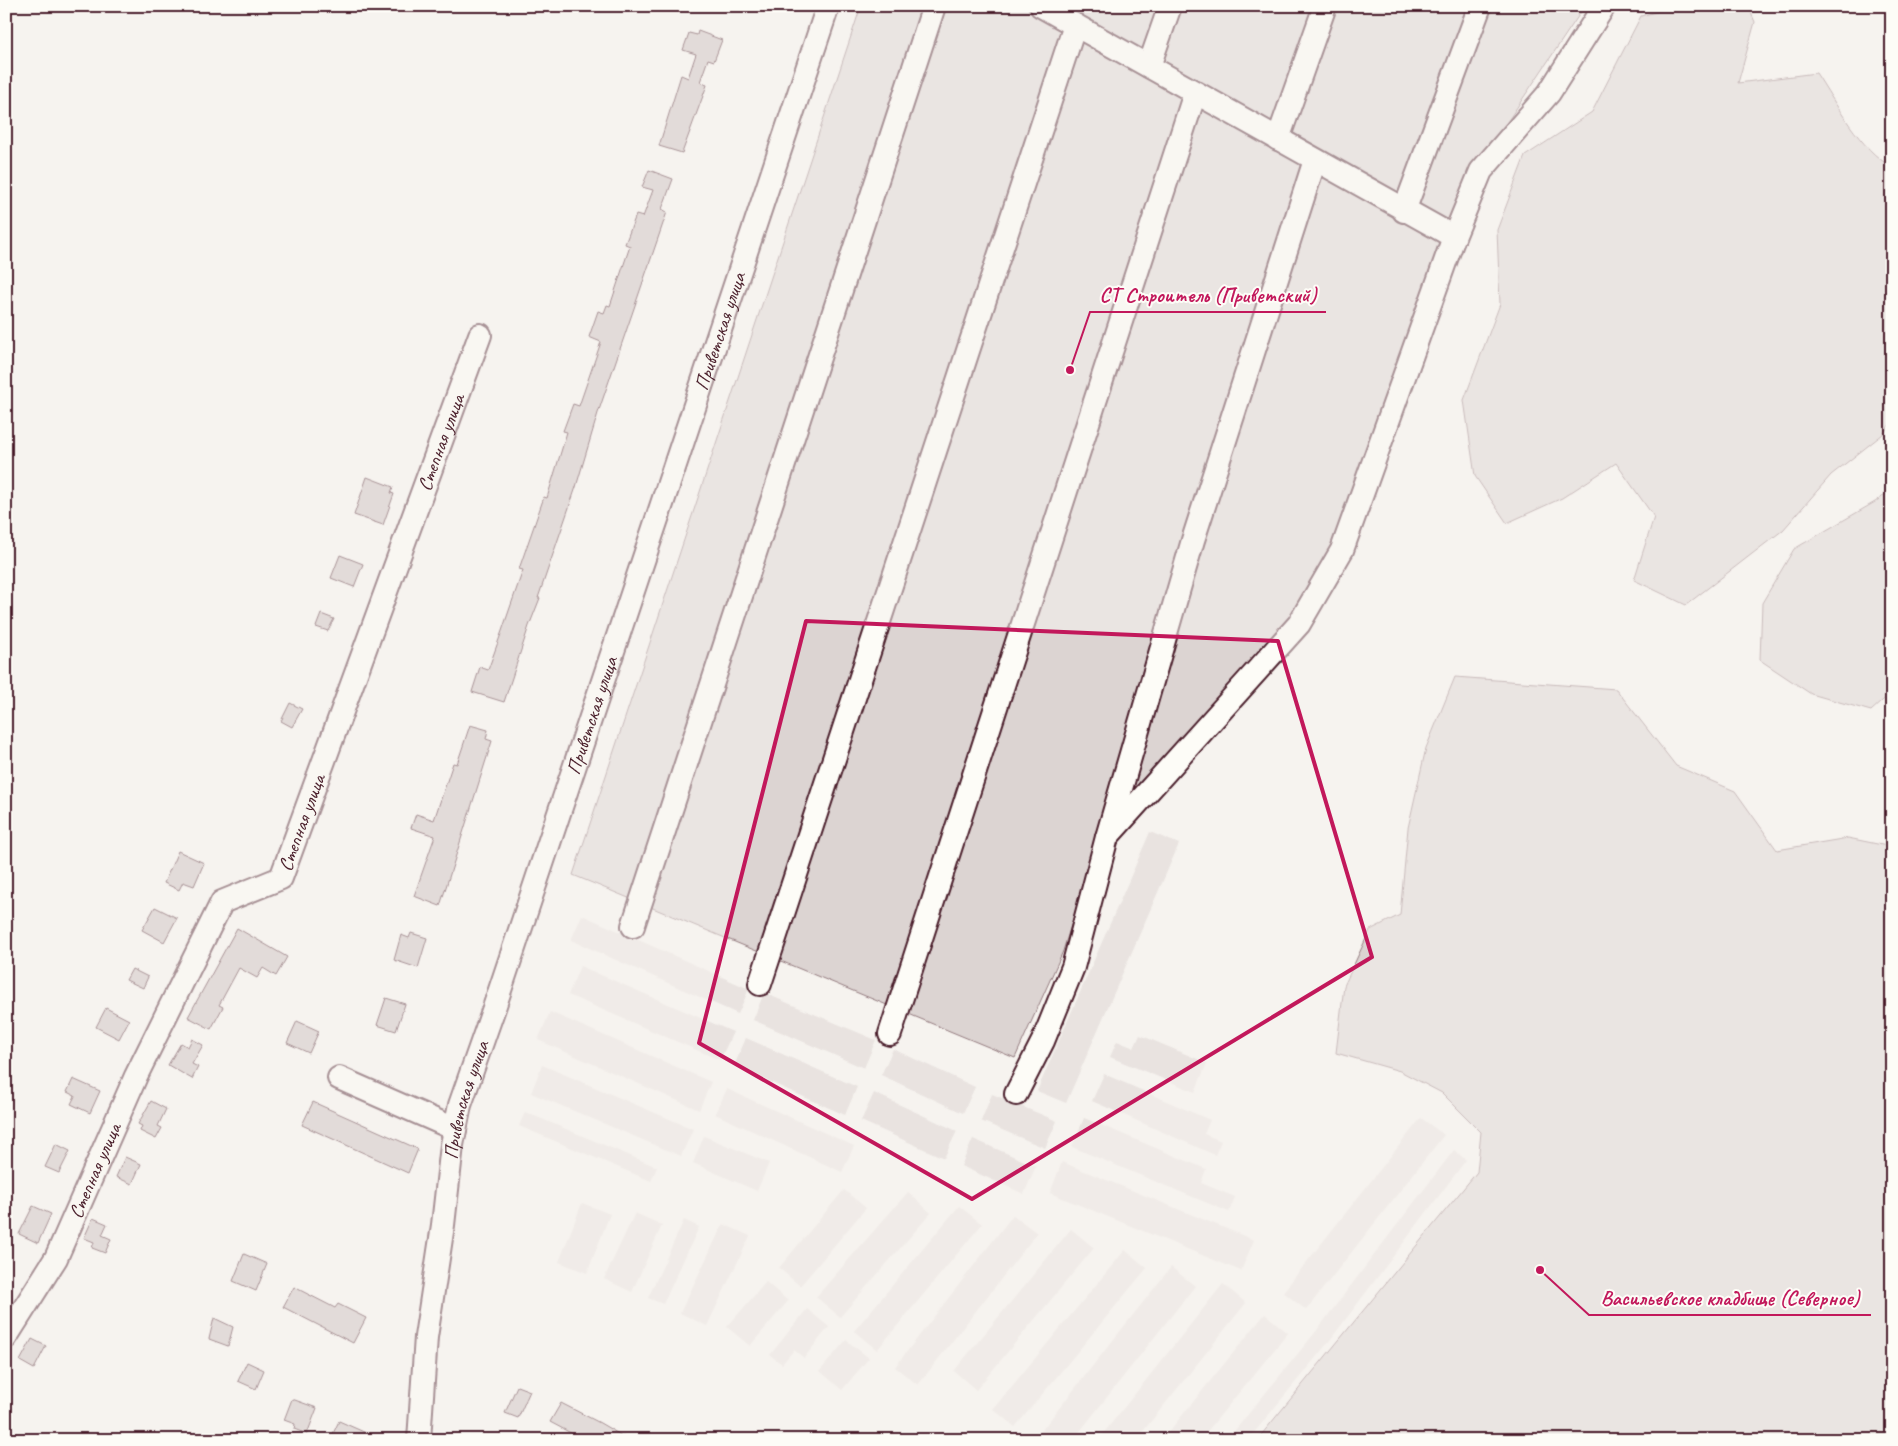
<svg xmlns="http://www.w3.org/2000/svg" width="1898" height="1446" font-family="Caveat,sans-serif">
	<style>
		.built { fill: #e9e3e0 }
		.green { fill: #dcd4d2; stroke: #937a7e }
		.building { fill: #cbbfbe; stroke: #4a1f2b }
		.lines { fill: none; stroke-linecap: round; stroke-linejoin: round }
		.minor-casing { stroke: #4a1f2b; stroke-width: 26 }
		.minor { stroke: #fdfcf7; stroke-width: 22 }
		.marked { fill: none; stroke: #c2185b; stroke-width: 4; stroke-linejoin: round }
		.labels { text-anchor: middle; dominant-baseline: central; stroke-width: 4; stroke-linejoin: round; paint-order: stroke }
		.street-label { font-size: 20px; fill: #4a1f2b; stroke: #fdfcf7 }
		.leader { fill: none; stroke: #c2185b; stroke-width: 2 }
		.callout-dot { fill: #c2185b; stroke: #fdfcf7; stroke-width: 2 }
		.callout-label { font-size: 21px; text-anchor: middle; font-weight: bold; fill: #c2185b; stroke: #fdfcf7; stroke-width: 4; stroke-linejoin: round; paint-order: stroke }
	</style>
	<rect width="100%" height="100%" fill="#f6f3ef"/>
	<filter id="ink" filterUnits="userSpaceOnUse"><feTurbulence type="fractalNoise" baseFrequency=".02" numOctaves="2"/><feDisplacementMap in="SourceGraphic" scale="10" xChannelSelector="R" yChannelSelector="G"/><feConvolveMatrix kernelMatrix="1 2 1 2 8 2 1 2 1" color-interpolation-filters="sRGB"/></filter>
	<g filter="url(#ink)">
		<g class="built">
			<polygon points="1150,832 1179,844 1066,1103 1037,1091"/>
			<polygon points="582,915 749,989 738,1014 571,940"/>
			<polygon points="580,966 733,1032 720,1060 568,995"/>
			<polygon points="764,993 876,1040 864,1068 753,1020"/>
			<polygon points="550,1012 711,1082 699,1110 538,1040"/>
			<polygon points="1140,1035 1207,1063 1195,1092 1110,1057 1117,1041 1134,1048"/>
			<polygon points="746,1038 857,1087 845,1115 734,1066"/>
			<polygon points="893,1049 975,1087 963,1113 881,1075"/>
			<polygon points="542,1065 693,1129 681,1156 531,1093"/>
			<polygon points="1104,1074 1210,1120 1204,1134 1221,1141 1215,1155 1092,1101"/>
			<polygon points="727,1089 854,1146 842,1172 715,1114"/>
			<polygon points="874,1093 957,1131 944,1158 861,1121"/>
			<polygon points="992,1094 1057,1121 1045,1148 981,1121"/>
			<polygon points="525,1112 657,1167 651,1181 519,1126"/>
			<polygon points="1084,1118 1206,1169 1201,1183 1235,1197 1229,1212 1072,1147"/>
			<polygon points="1421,1118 1444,1135 1306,1310 1283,1292"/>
			<polygon points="704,1136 769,1163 757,1191 693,1163"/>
			<polygon points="973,1139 1036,1166 1024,1194 961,1166"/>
			<polygon points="1454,1150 1466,1160 1327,1344 1248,1440 1227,1440 1314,1334"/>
			<polygon points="1062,1162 1254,1240 1241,1271 1050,1193"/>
			<polygon points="844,1190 866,1208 800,1286 779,1268"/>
			<polygon points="908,1192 931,1213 840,1317 816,1297"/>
			<polygon points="582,1203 610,1214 587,1273 559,1262"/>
			<polygon points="959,1206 982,1224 877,1350 854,1331"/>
			<polygon points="635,1213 662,1225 632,1292 604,1279"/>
			<polygon points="1013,1215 1037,1233 918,1385 895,1367"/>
			<polygon points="684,1220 699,1227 663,1304 648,1298"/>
			<polygon points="723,1224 750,1236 707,1326 680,1313"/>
			<polygon points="1071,1229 1094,1248 976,1390 954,1371"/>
			<polygon points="1125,1250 1147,1268 1015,1427 993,1409"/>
			<polygon points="1171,1267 1195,1286 1073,1440 1034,1440"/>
			<polygon points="766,1282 788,1301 750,1346 727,1327"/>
			<polygon points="1223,1284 1246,1303 1136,1440 1098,1440"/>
			<polygon points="807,1309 829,1327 804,1358 794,1350 782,1364 770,1355"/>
			<polygon points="1265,1314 1288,1333 1200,1440 1162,1440"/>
			<polygon points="846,1340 869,1358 842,1390 820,1371"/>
		</g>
		<g class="green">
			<polygon points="861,6 1585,6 1493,143 1338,540 1291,617 1136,797 1112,794 1063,951 1015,1058 573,875"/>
			<path d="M 1678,6 L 1748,6 L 1755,22 L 1738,83 L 1816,73 C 1836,103 1860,150 1892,167 L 1892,421 L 1883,434 L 1831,475 L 1783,530 L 1686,605 L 1634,580 L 1654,517 L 1616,463 L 1562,498 L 1507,523 L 1475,476 L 1464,400 L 1500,304 L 1497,230 L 1525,156 L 1592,112 L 1641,16 Z"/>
			<polygon points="1892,490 1892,692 1871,711 1811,694 1760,660 1762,603 1794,549 1875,502"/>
			<polygon points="1455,677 1616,689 1676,766 1735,791 1777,850 1848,838 1892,847 1892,1440 1257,1440 1477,1172 1481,1132 1442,1093 1400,1071 1336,1053 1344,986 1370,930 1400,915 1408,828 1426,748"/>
		</g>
		<g class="building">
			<polygon points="698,31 722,40 714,61 708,59 700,82 707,85 682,153 659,146 681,75 688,78 696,54 683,50 689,33 697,35"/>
			<polygon points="649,170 673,179 662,209 667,212 598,413 576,487 538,598 540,598 529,626 504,702 472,692 480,667 488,670 502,631 523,570 519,569 544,497 547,498 567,432 563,431 573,404 579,406 601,342 589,337 598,311 604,313 607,305 610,306 630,246 625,244 636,215 643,217 653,190 642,187"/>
			<polygon points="367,477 393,487 391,493 394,494 383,525 354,515"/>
			<polygon points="340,555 363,564 354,587 331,578"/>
			<polygon points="321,614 334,619 328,631 316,627"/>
			<polygon points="290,703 302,709 292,727 281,721"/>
			<polygon points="470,725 488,730 486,739 492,741 440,906 414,896 435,836 411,828 416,814 434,820 453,763 457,764"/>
			<polygon points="178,851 204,863 194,886 183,882 179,890 164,883"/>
			<polygon points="155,907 177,918 164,942 142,930"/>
			<polygon points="237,928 287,957 276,976 263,968 257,978 239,968 219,1005 223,1007 211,1029 188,1017"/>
			<polygon points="411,933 427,938 418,968 394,960 401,935 409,938"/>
			<polygon points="132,969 148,977 143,988 126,980"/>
			<polygon points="386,998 405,1004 396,1031 377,1025"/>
			<polygon points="106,1008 129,1020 119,1039 96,1027"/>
			<polygon points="297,1021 319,1031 309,1053 287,1043"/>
			<polygon points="192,1039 203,1045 192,1064 198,1067 192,1079 168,1065 181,1043 188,1047"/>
			<polygon points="73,1079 100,1091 90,1113 71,1104 75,1096 67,1092"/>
			<polygon points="151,1101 166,1109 158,1126 162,1128 156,1139 140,1131 142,1126 138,1124"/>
			<polygon points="313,1102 418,1149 408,1173 302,1125"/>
			<polygon points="56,1144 70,1151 59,1173 45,1167"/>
			<polygon points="125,1157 141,1164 132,1184 116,1177"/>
			<polygon points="33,1206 51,1214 38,1243 19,1234"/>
			<polygon points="93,1218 107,1224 102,1235 111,1239 105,1253 92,1248 94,1242 84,1238"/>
			<polygon points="244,1254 267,1264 256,1291 233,1281"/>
			<polygon points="294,1287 335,1308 338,1304 366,1318 353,1343 283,1307"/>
			<polygon points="214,1318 233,1327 228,1346 209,1339"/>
			<polygon points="32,1339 46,1346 34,1369 20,1361"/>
			<polygon points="247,1362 264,1370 256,1389 238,1381"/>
			<polygon points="517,1386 530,1391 518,1418 505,1413"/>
			<polygon points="292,1399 317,1408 307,1434 294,1429 295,1424 284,1420"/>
			<polygon points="561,1403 600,1423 629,1440 584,1440 550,1422"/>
			<polygon points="339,1421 382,1440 330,1440"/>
		</g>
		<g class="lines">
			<defs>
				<g id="minor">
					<polyline points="1041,6 1454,237"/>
					<polyline points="1149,66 1170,6"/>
					<polyline points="1278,139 1325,6"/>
					<polyline points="1404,211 1480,6"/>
					<polyline points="1107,837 1299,624 1342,550 1454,237 1481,171 1549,93 1604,6"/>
					<polyline points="633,926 934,6"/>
					<polyline points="760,984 1075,25"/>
					<polyline points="890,1034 1195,93"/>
					<polyline points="339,1078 455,1129"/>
					<polyline points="1016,1094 1043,1041 1073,967 1107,837 1193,540 1315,160"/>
					<path id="s1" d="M 6,1337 L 56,1258 L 136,1076 L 222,902 L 281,878 L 480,335"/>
					<path id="s2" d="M 419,1440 L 426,1337 L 443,1225 L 452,1145 L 460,1105 L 494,1008 L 828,6"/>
				</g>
			</defs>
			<use href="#minor" class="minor-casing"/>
			<use href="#minor" class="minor"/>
		</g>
	</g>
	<path d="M0 0H1898V1446H0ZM 806,621 L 1278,641 L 1372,957 L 972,1199 L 699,1043 Z" fill="#f6f3ef" fill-opacity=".55" fill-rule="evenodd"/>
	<path class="marked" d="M 806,621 L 1278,641 L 1372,957 L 972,1199 L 699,1043 Z"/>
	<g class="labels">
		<g class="street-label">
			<text stroke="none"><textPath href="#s2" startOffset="1154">Приветская улица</textPath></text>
			<text stroke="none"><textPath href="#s1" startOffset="1014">Степная улица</textPath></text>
			<text stroke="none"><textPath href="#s2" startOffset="749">Приветская улица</textPath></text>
			<text stroke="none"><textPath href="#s1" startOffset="609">Степная улица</textPath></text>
			<text stroke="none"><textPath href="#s2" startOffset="344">Приветская улица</textPath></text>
			<text stroke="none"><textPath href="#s1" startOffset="189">Степная улица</textPath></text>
		</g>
	</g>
	<path class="leader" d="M1070 370L1090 312H1326M1540 1270L1589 1315H1871"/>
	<g class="callout-dot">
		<circle cx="1070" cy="370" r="5"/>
		<circle cx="1540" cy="1270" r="5"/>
	</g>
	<g class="callout-label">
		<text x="1208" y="302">СТ Строитель (Приветский)</text>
		<text x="1730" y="1305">Васильевское кладбище (Северное)</text>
	</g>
	<rect width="1898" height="1446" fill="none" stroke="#fdfcf7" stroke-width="25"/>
	<rect x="12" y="12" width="1873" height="1421" fill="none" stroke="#4a1f2b" stroke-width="2" filter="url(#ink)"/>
</svg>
